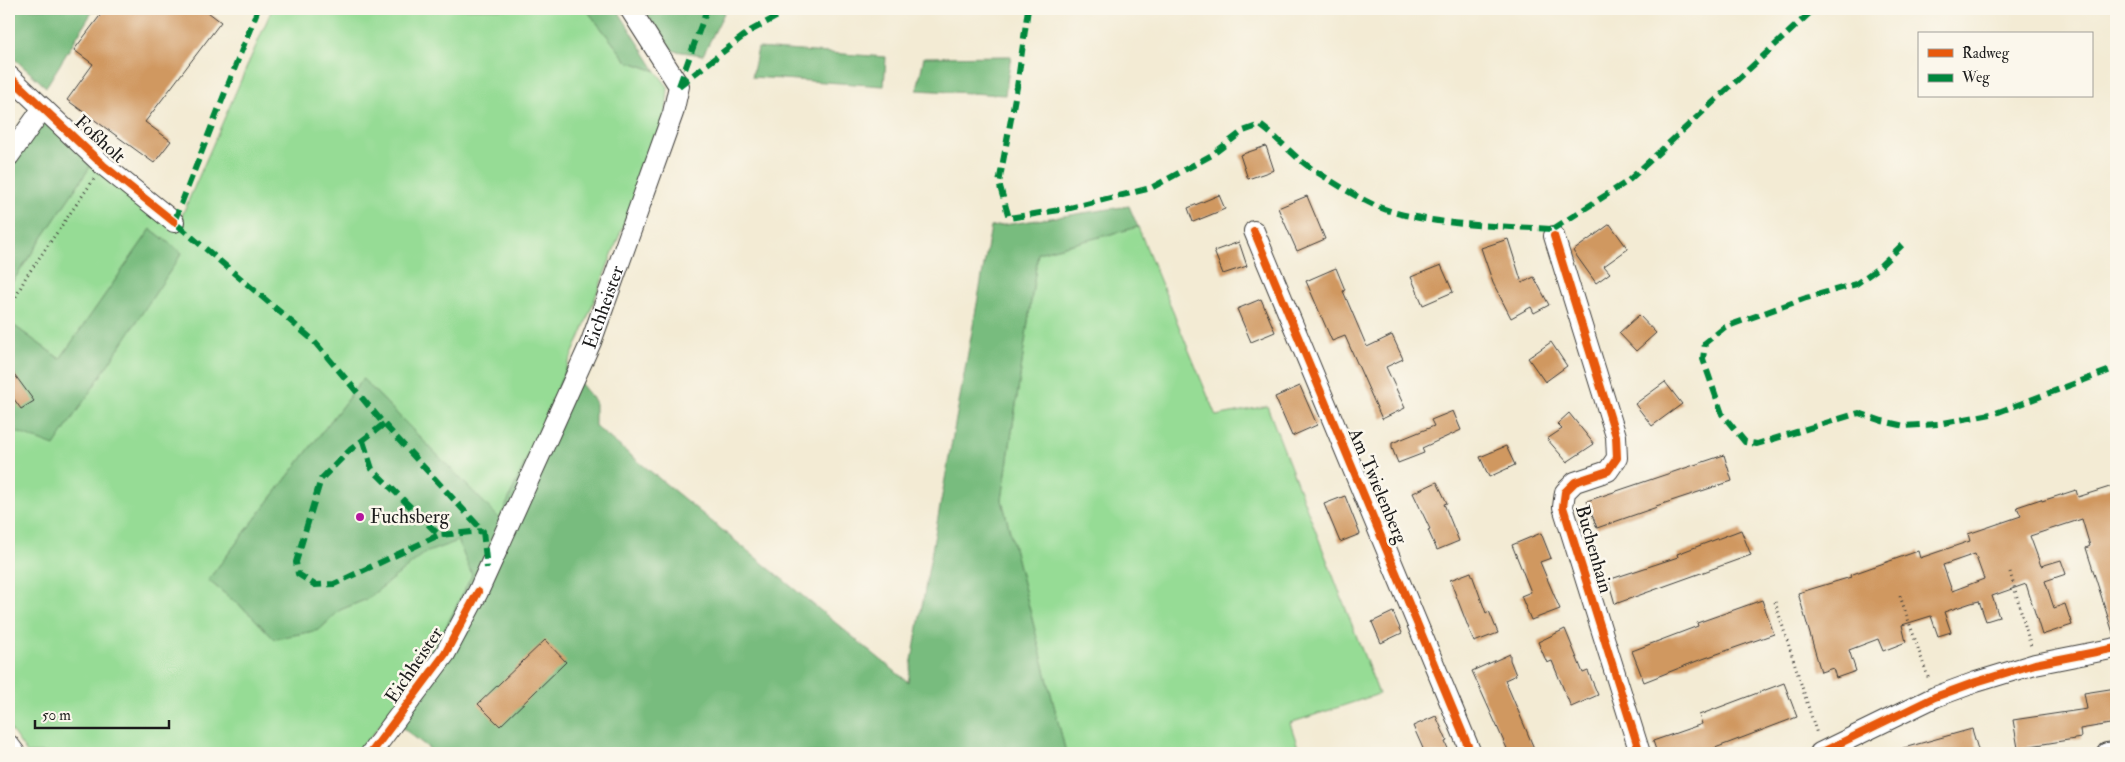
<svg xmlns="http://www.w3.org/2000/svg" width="2125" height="762" font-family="'IM FELL Double Pica',serif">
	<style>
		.green { fill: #96dc95; stroke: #597c58 }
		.forest { fill: #78bc7e; stroke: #4a6c4d }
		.building { fill: #d09860; fill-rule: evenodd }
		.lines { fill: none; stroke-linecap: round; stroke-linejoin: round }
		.minor-casing { stroke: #3c3b38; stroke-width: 22 }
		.path { stroke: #3c3b38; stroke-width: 3; stroke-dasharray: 1 4; stroke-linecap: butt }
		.minor { stroke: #fff; stroke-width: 20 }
		.quiet { stroke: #00873e; stroke-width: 6; stroke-dasharray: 12 6; stroke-linecap: butt }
		.cycleway-casing { stroke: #fbf7ec; stroke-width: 11 }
		.cycleway { stroke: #e8590c; stroke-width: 8 }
		.poi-dot { fill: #b5179e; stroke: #fbf7ec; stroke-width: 2 }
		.labels { text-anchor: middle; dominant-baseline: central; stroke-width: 5; stroke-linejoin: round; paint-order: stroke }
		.street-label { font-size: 19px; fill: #1c1c1c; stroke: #fbf7ec }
		.poi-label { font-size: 19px; fill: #1c1c1c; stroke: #fbf7ec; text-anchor: start }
	</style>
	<rect width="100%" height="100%" fill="#fbf7ec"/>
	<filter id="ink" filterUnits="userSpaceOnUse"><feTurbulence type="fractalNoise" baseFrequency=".02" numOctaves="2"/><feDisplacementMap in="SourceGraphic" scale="10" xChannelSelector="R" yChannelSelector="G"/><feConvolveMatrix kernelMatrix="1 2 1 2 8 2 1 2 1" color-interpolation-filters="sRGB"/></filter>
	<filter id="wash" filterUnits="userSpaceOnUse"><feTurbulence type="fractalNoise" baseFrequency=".0096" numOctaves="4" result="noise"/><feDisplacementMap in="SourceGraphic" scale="20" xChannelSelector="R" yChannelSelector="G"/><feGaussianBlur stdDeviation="1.12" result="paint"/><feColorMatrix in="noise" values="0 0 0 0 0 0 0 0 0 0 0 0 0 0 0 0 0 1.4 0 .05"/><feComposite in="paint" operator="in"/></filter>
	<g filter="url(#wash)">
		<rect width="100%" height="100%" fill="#f3ebd4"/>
		<g class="green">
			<polygon points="272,9 586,9 627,61 656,71 668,87 666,115 582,332 500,520 363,379 208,580 251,615 274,639 319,630 340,610 367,599 425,553 458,540 472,575 432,655 359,753 27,753 9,727 9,429 54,445 182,253 151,229 60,359 9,322 9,287 92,164 176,229"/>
			<polygon points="1138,227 1216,416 1267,406 1379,694 1290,723 1300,753 1066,753 1002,500 1038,253"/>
		</g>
		<g class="forest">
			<polygon points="9,9 94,9 46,87 9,54"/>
			<polygon points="586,9 617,9 656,71 627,61"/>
			<polygon points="644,9 726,9 703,55 668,50"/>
			<polygon points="758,48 886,57 884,86 752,77"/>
			<polygon points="1011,56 1005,95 917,90 924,57"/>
			<polygon points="30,109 92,164 9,287 9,139"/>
			<polygon points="1129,206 1138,227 1038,253 1002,500 1066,753 435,753 387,716 432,655 472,575 458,541 425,553 367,599 340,610 319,630 274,639 251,615 208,580 363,379 500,519 567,367 595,401 595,426 908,682 991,227"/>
			<polygon points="151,229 182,253 54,446 9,429 9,322 60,359"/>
		</g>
		<g id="blocks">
			<g class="building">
				<polygon points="105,9 204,9 221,22 145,122 171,141 154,163 67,100 93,64 74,50"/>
				<polygon points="1266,146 1274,170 1248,179 1240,155"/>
				<polygon points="1219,195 1225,209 1193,222 1188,208"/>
				<polygon points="1307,196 1325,239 1297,251 1278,208"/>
				<polygon points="1610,224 1628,249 1604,266 1610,273 1596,283 1573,251"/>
				<polygon points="1508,239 1522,283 1534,277 1549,305 1534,313 1531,307 1511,318 1493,283 1481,248"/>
				<polygon points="1239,242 1247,266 1223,274 1214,251"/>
				<polygon points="1441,265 1453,292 1423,305 1411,277"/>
				<polygon points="1336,268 1345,290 1343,291 1367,347 1392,335 1403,359 1386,367 1405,408 1382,419 1345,336 1332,341 1306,281"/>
				<polygon points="1261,299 1275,332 1251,342 1237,309"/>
				<polygon points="1639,315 1656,333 1636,351 1619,333"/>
				<polygon points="1551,342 1567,366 1545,382 1528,358"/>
				<polygon points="9,367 34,401 21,409 9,392"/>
				<polygon points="1665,382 1682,404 1652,426 1635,404"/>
				<polygon points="1300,386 1317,425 1292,436 1275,397"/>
				<polygon points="1453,411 1461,430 1422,448 1424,453 1398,463 1392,448 1392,443 1434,426 1431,420"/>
				<polygon points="1569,413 1594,444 1567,462 1547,439 1562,429 1557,424"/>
				<polygon points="1506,446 1515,465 1489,477 1480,457"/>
				<polygon points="1724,455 1732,481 1656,506 1657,507 1597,528 1587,501"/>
				<polygon points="1437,482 1447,503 1444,504 1459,541 1437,550 1428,530 1430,529 1413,493"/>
				<path d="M 2116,485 L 2116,633 L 2113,633 L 2086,548 L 2090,546 L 2082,519 L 2030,536 L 2041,566 L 2061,560 L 2066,574 L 2045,581 L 2054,608 L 2065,604 L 2072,625 L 2042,635 L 2026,584 L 1992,596 L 1999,617 L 1986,621 L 1979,601 L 1971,603 L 1944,612 L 1951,632 L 1938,636 L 1931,616 L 1902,625 L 1906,642 L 1883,651 L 1878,639 L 1849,650 L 1856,671 L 1836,678 L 1833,668 L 1821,672 L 1798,593 L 1851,577 L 1850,575 L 1918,551 L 1920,558 L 1970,541 L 1968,534 L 2021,516 L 2017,507 L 2041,499 L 2042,501 L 2076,490 L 2078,497 ZM 1975,554 L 1984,579 L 1952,591 L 1943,565 Z"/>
				<polygon points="1345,496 1360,534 1340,542 1324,504"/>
				<polygon points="1741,530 1751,555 1615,604 1608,580 1678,557 1677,554"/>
				<polygon points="1541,533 1551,558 1540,562 1560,609 1531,620 1521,596 1531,592 1512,545"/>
				<polygon points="1471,572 1486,613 1489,611 1498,633 1474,642 1450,580"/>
				<polygon points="1762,600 1774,634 1697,661 1644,682 1632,651 1698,626 1697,623"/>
				<polygon points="1393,612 1402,633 1381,643 1372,622"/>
				<polygon points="1565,629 1583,673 1588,671 1598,695 1571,707 1552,661 1547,663 1538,642"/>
				<polygon points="545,640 566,662 500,726 478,704"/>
				<polygon points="1510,654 1510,660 1516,675 1505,680 1536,753 1509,753 1472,671"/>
				<polygon points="1784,683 1797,717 1702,753 1657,753 1653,741 1702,724 1699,715"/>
				<polygon points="2116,688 2116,723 2080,729 2081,738 2018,748 2013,720 2087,709 2084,693"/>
				<polygon points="1436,716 1447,741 1445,742 1450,753 1425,753 1413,726"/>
				<polygon points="1972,729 1979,753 1901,753 1900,749"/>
			</g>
		</g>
	</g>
	<g filter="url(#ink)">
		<use href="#blocks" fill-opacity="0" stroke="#3c3b38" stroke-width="1"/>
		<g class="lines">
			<defs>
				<g id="minor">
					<polyline points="9,76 103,165 174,222"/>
					<polyline points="9,156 43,108"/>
					<polyline points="1254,231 1471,753"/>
					<polyline points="1554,236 1616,436 1617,458 1608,471 1575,482 1565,492 1563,507 1640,753"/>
					<polyline points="9,745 15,753"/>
					<path id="s1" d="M 371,753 L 445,654 L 478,592 L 591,342 L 673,113 L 679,86 L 630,9"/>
					<polyline points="1820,753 1935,697 1976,682 2035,664 2116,648"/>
					<polyline points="2107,753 2116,752"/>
				</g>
			</defs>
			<use href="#minor" class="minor-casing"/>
			<g class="path">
				<polyline points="9,310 26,277 94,179"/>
				<polyline points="2010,572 2031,647"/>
				<polyline points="1900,596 1929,680"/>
				<polyline points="1775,602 1817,734"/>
			</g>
			<use href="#minor" class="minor"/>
			<g class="quiet">
				<polyline points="258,9 174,222 313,340 384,424 483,531 487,568"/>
				<path d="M 1028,9 L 1017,87 L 999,183 L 1009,218 L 1066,209 L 1151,188 L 1212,155 L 1243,131 L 1260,125 C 1278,138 1293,156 1312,169 C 1337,184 1365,204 1393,212 C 1446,226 1498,226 1553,229 L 1554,236"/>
				<polyline points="679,86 750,31 791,9"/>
				<polyline points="679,86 707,9"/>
				<polyline points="1553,229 1628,181 1814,9"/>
				<polyline points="1902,245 1877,269 1856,284 1806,298 1725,327 1705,343 1703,359 1722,414 1745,442 1757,444 1859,413 1882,421 1905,426 1938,424 1996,413 2116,368"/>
				<polyline points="384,424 350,450 321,479 296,562 298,574 315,585 334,584 439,535"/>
				<polyline points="363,441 372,469 439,535 483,531"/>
			</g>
			<defs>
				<g id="cycleway">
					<polyline points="9,76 103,165 174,222"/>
					<polyline points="1254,231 1471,753"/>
					<polyline points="1554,236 1616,436 1617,458 1608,471 1575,482 1565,492 1563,507 1640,753"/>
					<polyline points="371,753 445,654 478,592"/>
					<polyline points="1820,753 1935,697 1976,682 2035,664 2116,648"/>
				</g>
			</defs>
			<use href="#cycleway" class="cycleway-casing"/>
			<use href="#cycleway" class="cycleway"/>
		</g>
	</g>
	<circle class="poi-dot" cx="360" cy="517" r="5"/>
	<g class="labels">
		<g class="street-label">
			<text transform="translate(100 139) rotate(42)">Foßholt</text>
			<text stroke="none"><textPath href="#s1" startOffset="505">Eichheister</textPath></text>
			<text transform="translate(1378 486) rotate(67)">Am Twielenberg</text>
			<text transform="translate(1594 549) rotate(74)">Buchenhain</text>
			<text transform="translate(414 665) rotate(-56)">Eichheister</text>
		</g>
		<g class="poi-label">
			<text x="370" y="517">Fuchsberg</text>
		</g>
	</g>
	<rect width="2125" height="762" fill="none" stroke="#fbf7ec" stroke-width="30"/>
	<rect x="1918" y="32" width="175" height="65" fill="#fbf7ec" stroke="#a29f99"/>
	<rect x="1928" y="49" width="25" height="8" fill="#e8590c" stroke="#a29f99"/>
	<text x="1962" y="58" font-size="15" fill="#1c1c1c">Radweg</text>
	<rect x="1928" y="74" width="25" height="8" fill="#00873e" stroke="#a29f99"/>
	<text x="1962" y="82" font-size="15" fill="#1c1c1c">Weg</text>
	<path d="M35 720v8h134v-8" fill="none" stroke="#1c1c1c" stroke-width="2.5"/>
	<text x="42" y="720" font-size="15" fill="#1c1c1c" stroke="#fbf7ec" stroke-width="4" paint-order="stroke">50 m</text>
</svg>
